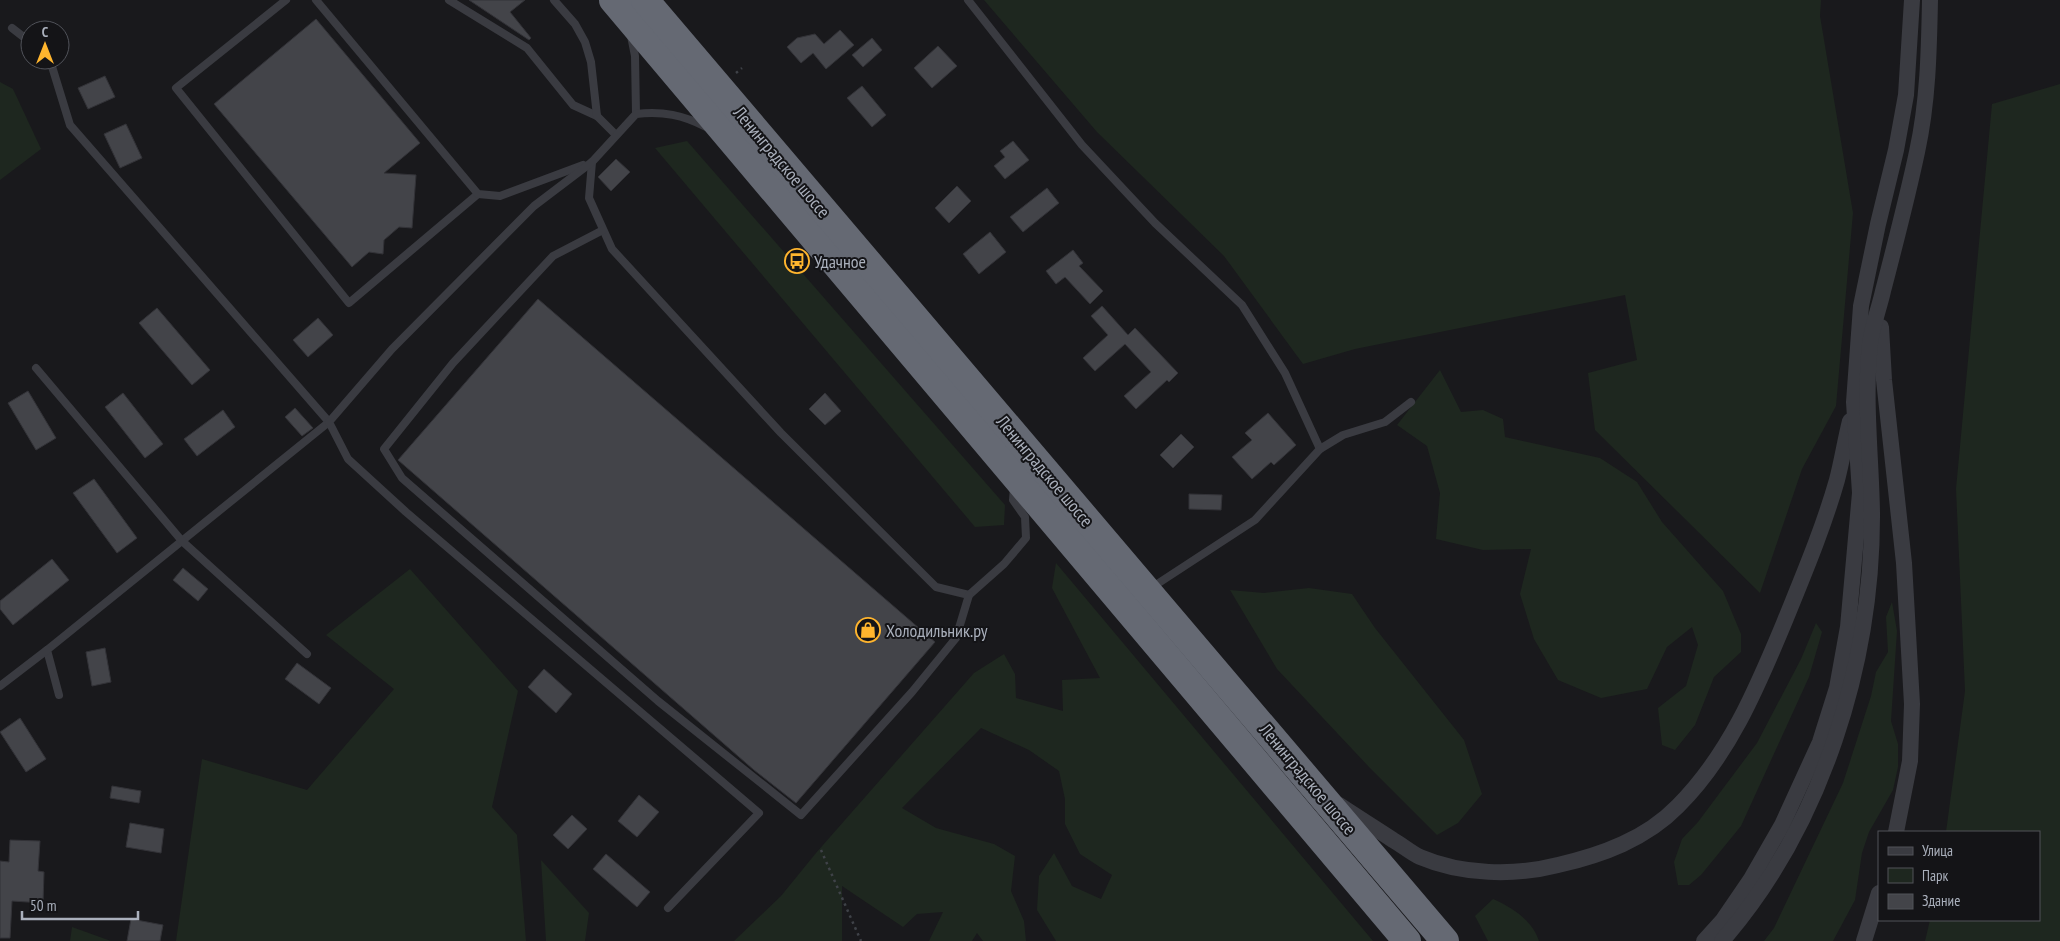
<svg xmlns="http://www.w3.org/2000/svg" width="2060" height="941" font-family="'PT Sans Narrow',sans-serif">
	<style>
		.green { fill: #1e271f }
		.building { fill: #434449; stroke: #333338 }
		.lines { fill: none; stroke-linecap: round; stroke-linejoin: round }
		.path { stroke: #3f4248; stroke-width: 2.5; stroke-dasharray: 2.5 4; stroke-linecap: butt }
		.lane { stroke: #3a3b41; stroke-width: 8 }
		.street { stroke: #3a3b41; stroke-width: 16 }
		.highway { stroke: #656973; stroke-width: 28 }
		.labels { text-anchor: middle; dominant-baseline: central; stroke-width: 4; stroke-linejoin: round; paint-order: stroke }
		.street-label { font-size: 18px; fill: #aab0bc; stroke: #141417 }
		.poi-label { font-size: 18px; fill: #aab0bc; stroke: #141417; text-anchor: start }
	</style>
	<rect width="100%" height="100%" fill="#19191c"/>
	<g class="green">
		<polygon points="984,0 1821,0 1820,16 1853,213 1836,406 1802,469 1760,593 1595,430 1588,373 1637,360 1625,295 1355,349 1303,364 1224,256 1097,132"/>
		<polygon points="0,82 13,89 41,149 0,180"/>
		<polygon points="2060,84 2060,941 1925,941 1930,920 2039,920 2039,832 1946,832 1965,691 1956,489 1992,104"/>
		<polygon points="687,141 1005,505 1004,525 975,527 655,148"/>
		<polygon points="1440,370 1461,412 1483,410 1503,419 1505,437 1600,458 1637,482 1662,522 1723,591 1741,634 1741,652 1714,677 1695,725 1675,750 1662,745 1658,708 1686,686 1698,645 1692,627 1667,647 1647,689 1601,698 1558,680 1534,639 1520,594 1531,549 1483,550 1436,539 1440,493 1427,446 1397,425"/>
		<polygon points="1056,563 1373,941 1056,941 1037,910 1039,876 1054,853 1072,886 1101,899 1112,875 1080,854 1065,824 1065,799 1059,771 1029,750 981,728 902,808 936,828 994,844 1015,856 1011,891 1024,921 1026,941 983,941 977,933 972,941 929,941 943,912 917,914 903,927 842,886 842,941 734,941 781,896 816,853 974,673 1004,654 1015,674 1016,698 1063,711 1062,680 1100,678 1052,588"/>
		<polygon points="410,569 518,691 492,807 517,835 526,941 176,941 202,759 307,790 394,689 326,635"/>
		<polygon points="1309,588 1352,594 1375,628 1464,740 1482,794 1458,823 1437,835 1369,767 1277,669 1230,590 1264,593"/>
		<polygon points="1892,602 1897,631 1891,721 1898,744 1898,767 1893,790 1869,832 1862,853 1855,900 1833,941 1764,941 1774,928 1843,783 1871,696 1876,672 1888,652 1886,617"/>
		<polygon points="1816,623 1822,632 1809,677 1741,826 1701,875 1689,885 1678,885 1674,862 1682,839 1698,822 1757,743 1801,659"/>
		<polygon points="541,860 589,913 585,941 546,941"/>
		<path d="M 1493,899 C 1513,908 1532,920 1539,941 L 1488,941 L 1475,916 Z"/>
		<polygon points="72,927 111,941 70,941"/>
	</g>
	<g class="building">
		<polygon points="469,0 525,0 510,12 531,38 529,40"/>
		<polygon points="316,19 420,143 384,173 416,175 412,228 399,227 384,240 383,254 369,252 352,267 214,104"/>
		<polygon points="840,30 854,45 826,69 813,53 801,63 787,47 797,38 815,34 824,44"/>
		<polygon points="872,38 882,50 863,67 852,55"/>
		<polygon points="938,46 957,66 932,88 914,68"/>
		<polygon points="105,76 115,97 88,109 78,88"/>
		<polygon points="862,86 886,115 872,127 847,98"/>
		<polygon points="126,124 142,158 120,168 104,134"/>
		<polygon points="1013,141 1029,160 1005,179 994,166 1005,157 1000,151"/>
		<polygon points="616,159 630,172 611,191 598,177"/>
		<polygon points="957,186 971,201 949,223 935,208"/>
		<polygon points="1047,188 1059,203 1023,232 1010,217"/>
		<polygon points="990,232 1006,252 979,274 963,254"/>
		<polygon points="1073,250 1083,263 1079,266 1103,291 1090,304 1065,277 1056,284 1046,271"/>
		<polygon points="538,299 935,642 796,803 754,770 398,460"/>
		<polygon points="1102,306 1128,335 1135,328 1178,373 1169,382 1167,380 1136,409 1124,396 1151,372 1125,344 1095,371 1083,358 1108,335 1091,316"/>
		<polygon points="157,308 210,370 192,385 139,323"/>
		<polygon points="318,318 333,335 308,357 293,340"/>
		<polygon points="28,391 56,438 36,450 8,403"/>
		<polygon points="123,393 163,444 145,458 105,407"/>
		<polygon points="825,393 841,411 825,425 809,409"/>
		<polygon points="295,408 313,428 302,436 285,417"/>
		<polygon points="223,410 235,427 197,456 184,439"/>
		<polygon points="1268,413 1296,445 1274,465 1271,462 1252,479 1232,457 1252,440 1245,433"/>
		<polygon points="1181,434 1194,447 1173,468 1160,455"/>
		<polygon points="94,479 137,538 117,553 73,493"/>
		<polygon points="1189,494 1222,495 1221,510 1189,509"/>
		<polygon points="52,559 69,580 13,625 0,609 0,601"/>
		<polygon points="183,568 208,589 198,601 173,580"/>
		<polygon points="105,648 111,682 92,686 86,652"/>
		<polygon points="297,663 331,688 319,704 285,679"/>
		<polygon points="544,669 572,694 556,713 528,687"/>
		<polygon points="20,718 46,759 26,772 0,732"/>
		<polygon points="112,786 141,791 139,803 110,798"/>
		<polygon points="639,795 659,812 637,837 618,821"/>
		<polygon points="572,815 587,829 568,849 553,835"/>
		<polygon points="130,823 164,829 161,853 126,847"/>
		<polygon points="10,840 40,841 38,871 44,872 43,903 12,901 10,938 0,938 0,861 9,862"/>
		<polygon points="606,854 650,892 637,907 593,869"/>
		<polygon points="131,919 163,925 160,941 127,941"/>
	</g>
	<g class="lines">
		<g class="path">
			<polyline points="736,73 742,68"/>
			<polyline points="821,850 861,941"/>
		</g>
		<g class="lane">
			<polyline points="286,0 176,88 349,303 478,194"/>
			<polyline points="316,0 478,194 500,196 583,165"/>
			<polyline points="449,0 527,48 573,105 597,116"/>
			<polyline points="554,0 575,24 585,42 591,62 597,116 616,135"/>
			<polyline points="968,0 1082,145 1155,223 1242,305 1285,373 1320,449"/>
			<polyline points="12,28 30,42"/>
			<polyline points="631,36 635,56 636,114"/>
			<polyline points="50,60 70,125 329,422 47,650 59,695"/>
			<polyline points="592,162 589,198 612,249 781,433 936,587 969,595 1004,564 1026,538 1025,517 1013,500 1014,487"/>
			<polyline points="603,230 553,256 453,363 384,449 402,478 658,701 801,815 912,692 956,638 969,595"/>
			<polyline points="36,368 182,541 307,654"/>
			<polyline points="1151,588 1255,520 1320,449 1343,435 1385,422 1411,402"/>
			<polyline points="0,686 47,650"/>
			<path d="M 668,908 L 759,813 L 406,512 L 348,459 L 329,422 L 392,349 L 534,206 L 592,162 L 636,114 C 663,111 683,115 706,127"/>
		</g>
		<g class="street">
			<polyline points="1881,327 1884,380 1904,563 1912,704 1910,761 1896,832"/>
			<path d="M 1339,805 C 1357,817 1375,828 1393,840 C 1402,845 1411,853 1420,857 C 1462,875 1515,876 1558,865 C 1602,855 1646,839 1678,806 C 1729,755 1757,688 1784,623 C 1803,576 1823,529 1837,480 C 1842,461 1845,441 1850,421"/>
			<polyline points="1704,941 1723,920 1751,879 1782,825 1820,742 1837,688 1848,627 1860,493 1854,402 1861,306 1878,224 1896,150 1906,95 1912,0"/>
			<path d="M 1722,941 C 1822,826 1873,662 1872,512 C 1871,456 1864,400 1870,344 C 1872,326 1879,309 1883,291 C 1895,245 1907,199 1917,152 C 1928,102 1929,51 1930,0"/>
			<polyline points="1864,941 1879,893"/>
		</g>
		<g class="highway">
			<polyline points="613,0 1407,941"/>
			<polyline points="645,0 1445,941"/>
		</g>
	</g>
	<defs>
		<symbol id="bus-ring" viewBox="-11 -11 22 22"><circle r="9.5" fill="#141417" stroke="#ffb52e" stroke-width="1.5"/><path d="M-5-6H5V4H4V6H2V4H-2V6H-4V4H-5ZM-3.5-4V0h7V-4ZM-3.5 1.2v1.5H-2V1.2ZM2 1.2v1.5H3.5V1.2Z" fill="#ffb52e"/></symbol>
		<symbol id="shop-ring" viewBox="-11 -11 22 22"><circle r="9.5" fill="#141417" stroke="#ffb52e" stroke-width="1.5"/><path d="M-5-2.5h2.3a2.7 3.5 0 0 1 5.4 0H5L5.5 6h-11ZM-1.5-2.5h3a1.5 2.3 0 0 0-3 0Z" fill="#ffb52e"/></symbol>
	</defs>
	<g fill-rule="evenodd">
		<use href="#bus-ring" x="783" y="247" width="28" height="28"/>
		<use href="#shop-ring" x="854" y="616" width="28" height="28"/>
	</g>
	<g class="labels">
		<g class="street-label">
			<text transform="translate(782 162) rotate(50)">Ленинградское шоссе</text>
			<text transform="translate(1045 471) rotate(50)">Ленинградское шоссе</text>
			<text transform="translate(1308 779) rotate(50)">Ленинградское шоссе</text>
		</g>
		<g class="poi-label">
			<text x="814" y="261">Удачное</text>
			<text x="886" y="630">Холодильник.ру</text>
		</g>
	</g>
	<rect x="1878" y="831" width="162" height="90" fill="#141417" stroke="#505259"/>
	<rect x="1888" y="847" width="25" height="8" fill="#3a3b41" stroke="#505259"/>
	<text x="1922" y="856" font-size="15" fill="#aab0bc">Улица</text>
	<rect x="1888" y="868" width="25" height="15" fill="#1e271f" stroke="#505259"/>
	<text x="1922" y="881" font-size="15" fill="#aab0bc">Парк</text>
	<rect x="1888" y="894" width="25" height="15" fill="#434449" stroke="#505259"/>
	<text x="1922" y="906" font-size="15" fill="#aab0bc">Здание</text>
	<g transform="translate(45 45)"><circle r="24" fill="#141417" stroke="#505259"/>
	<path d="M0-4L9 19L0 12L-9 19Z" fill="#ffb52e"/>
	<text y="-8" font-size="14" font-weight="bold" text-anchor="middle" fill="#aab0bc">С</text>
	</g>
	<path d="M22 911v8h116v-8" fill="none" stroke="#aab0bc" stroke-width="2.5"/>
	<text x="30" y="911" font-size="15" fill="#aab0bc" stroke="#141417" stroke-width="4" paint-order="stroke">50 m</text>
</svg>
